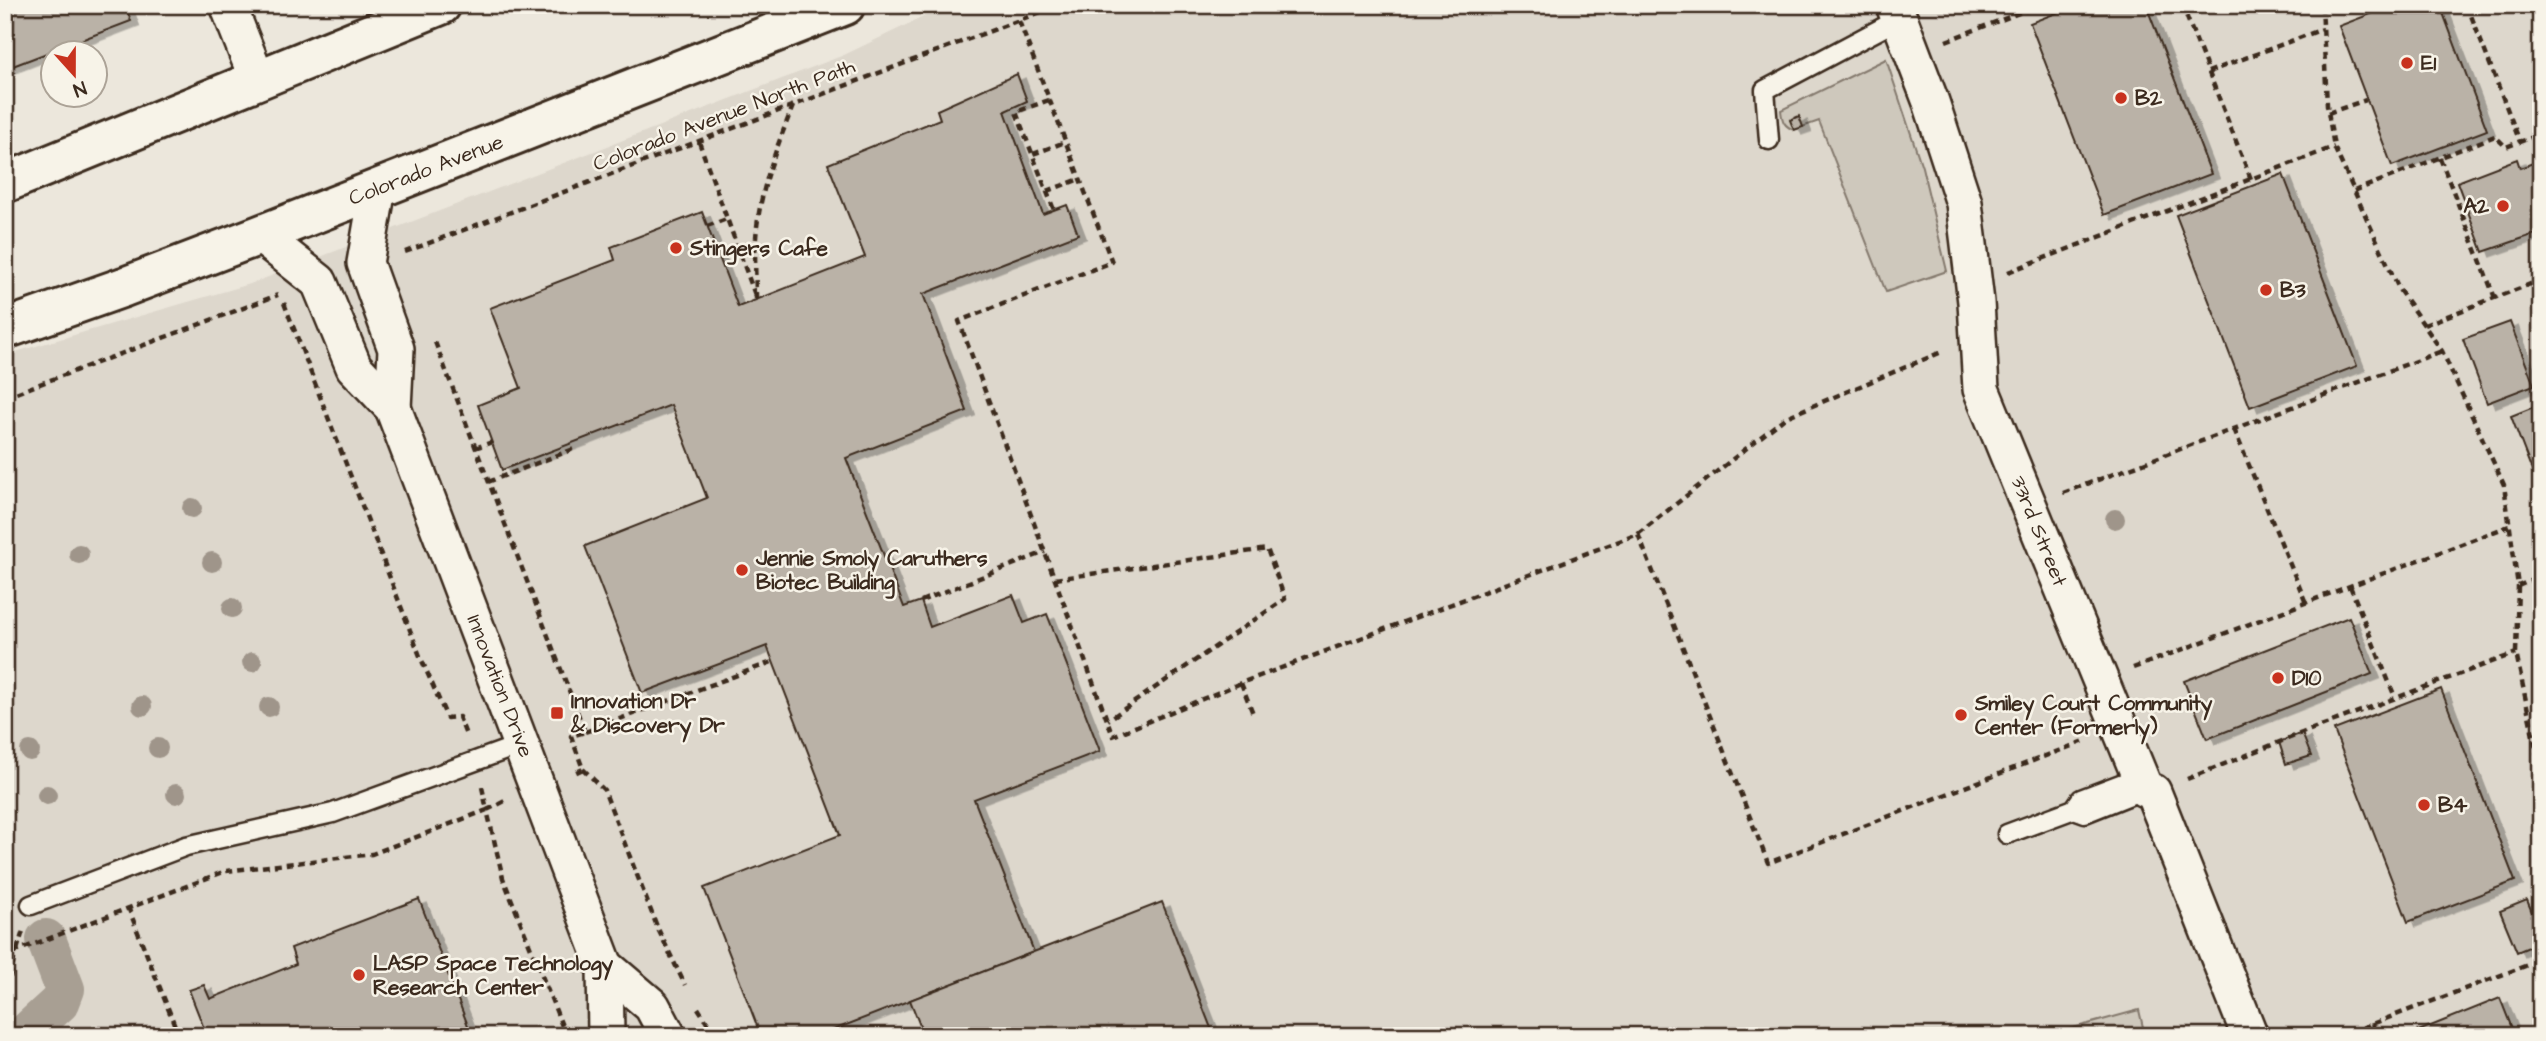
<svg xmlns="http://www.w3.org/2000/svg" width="2546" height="1041" font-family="'Architects Daughter',sans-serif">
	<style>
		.built { fill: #ddd7cc }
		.green { fill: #cec8bc; stroke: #84796d; stroke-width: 2 }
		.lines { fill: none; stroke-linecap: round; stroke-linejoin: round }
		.canal { stroke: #a89f93; stroke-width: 40 }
		.building { fill: #bab2a7; stroke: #3b2a1e; stroke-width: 2; filter: url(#shadow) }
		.lane-casing { stroke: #3b2a1e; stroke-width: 23 }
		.street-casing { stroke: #3b2a1e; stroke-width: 40 }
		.secondary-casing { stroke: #3b2a1e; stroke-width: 44 }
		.path { stroke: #3b2a1e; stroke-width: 4.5; stroke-dasharray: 7 5; stroke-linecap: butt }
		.lane { stroke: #f7f3e8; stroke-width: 18 }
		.street { stroke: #f7f3e8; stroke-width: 35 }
		.secondary { stroke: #f7f3e8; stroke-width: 38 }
		.tree { fill: #9f958a }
		.poi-dot { fill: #c8321e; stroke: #f7f3e8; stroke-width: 2.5 }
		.labels { text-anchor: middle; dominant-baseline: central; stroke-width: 5; stroke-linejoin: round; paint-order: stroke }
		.poi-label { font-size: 21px; font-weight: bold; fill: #3b2a1e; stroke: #f7f3e8; text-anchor: start }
		.street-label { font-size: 21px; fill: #3b2a1e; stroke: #f7f3e8 }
	</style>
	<defs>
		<filter id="shadow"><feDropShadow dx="8" dy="4.5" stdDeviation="0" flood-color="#0004"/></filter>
	</defs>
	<rect width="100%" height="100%" fill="#ece7dc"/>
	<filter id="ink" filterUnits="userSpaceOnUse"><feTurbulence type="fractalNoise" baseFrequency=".0143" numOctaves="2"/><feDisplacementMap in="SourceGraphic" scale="14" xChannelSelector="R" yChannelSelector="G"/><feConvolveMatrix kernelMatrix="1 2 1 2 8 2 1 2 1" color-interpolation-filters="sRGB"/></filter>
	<g filter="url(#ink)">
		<polygon class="built" points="948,5 2541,5 2541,1036 5,1036 5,355 250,284 844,55"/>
		<g class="green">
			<path d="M 1886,59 L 1922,167 L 1947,271 L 1886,292 L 1819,121 L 1794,130 C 1784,126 1782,121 1781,110 Z"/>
			<polygon points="2139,1010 2145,1036 2044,1036"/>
		</g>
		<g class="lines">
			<polyline class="canal" points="23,1036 60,1002 65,989 46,939"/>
		</g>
		<g class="building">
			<polygon points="25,5 125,5 131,21 5,69 5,13"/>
			<polygon points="2077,5 2146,5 2211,174 2104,215 2030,23"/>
			<polygon points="2394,5 2440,5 2487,130 2392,166 2339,26"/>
			<polygon points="1017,74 1027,101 1005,111 1043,214 1067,205 1078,234 923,294 967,411 846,458 904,607 921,601 930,627 1013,595 1024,623 1047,614 1100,751 974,799 1034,952 818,1036 761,1036 704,888 840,835 767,646 642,693 585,546 707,498 671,405 502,470 478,405 521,388 490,308 615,260 611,247 702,212 738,307 865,257 828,164 940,119 937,110"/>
			<polygon points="1799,116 1803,127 1794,130 1790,120"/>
			<polygon points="2517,159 2520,168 2541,160 2541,232 2483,252 2457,182"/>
			<polygon points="2283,174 2357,366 2250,407 2176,215"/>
			<polygon points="2510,322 2534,385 2487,403 2463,339"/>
			<polygon points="2541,404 2541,494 2511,416"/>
			<polygon points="2349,617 2372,674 2207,739 2184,681"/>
			<polygon points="2441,689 2515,881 2408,922 2334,730"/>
			<polygon points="2302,733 2311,756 2286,764 2279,742"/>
			<polygon points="419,899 472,1036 207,1036 189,990 204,985 210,999 296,964 291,948"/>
			<polygon points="2527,900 2541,934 2541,942 2517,952 2500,911"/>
			<polygon points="1162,902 1214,1036 924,1036 910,1000"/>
			<polygon points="2500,998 2515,1036 2406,1036"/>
		</g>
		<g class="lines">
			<defs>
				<g id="lane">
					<polyline points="1769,140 1765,90 1899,19"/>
					<polyline points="2074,809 2085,813 2145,789"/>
					<polyline points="2007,834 2074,809 2081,799 2139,777"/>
					<polyline points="31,905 186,846 333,813 522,744"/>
				</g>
				<g id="street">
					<polyline points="228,5 258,81"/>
					<polyline points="1894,5 1931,102 1964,203 1976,302 1981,389 2145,789 2153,792 2250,1036"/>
					<polyline points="378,188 365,263 396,349 393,408"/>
					<polyline points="260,235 319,282 354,367 393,408 605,966 606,1036"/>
					<polyline points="605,966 652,1006 668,1036"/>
				</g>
				<g id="secondary">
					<polyline points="5,183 441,5"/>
					<polyline points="5,329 124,287 260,235 845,5"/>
				</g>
			</defs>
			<use href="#lane" class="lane-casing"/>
			<use href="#street" class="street-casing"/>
			<use href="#secondary" class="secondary-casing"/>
			<g class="path">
				<polyline points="2182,5 2251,179"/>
				<polyline points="2322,5 2327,105 2334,147 2400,291 2442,351 2504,485 2518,586 2516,653 2541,773"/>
				<polyline points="2467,5 2520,142"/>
				<polyline points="1019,21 1112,262 959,321 1113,736 1241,683 1638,534 1768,863 2087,740"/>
				<polyline points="1946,41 2040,5"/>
				<polyline points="2208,72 2323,29"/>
				<polyline points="1049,100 1016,112 1054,210"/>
				<polyline points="2328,113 2366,100"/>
				<polyline points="699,142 755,295"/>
				<polyline points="1033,154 1065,142"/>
				<polyline points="2440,158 2495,298"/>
				<polyline points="1047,191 1080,179"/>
				<polyline points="2354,191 2495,136 2506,147 2541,134"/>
				<polyline points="707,226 727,219"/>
				<polyline points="405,252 1059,5"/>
				<polyline points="2008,272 2334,147"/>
				<path d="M 756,299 C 756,279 754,258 756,238 C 759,192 776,149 793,106"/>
				<polyline points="284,303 420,656 447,718 459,717 466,735"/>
				<polyline points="2424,325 2541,280"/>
				<polyline points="435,342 585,732 571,736 583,769 572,774"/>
				<polyline points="5,397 278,295"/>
				<polyline points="2234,429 2306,603"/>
				<polyline points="475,448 492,442"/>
				<polyline points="488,482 571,450 569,444"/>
				<polyline points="2063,493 2442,351"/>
				<polyline points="1638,534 1786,417 1944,351"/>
				<polyline points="1055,579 1267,549 1285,599 1108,720"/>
				<polyline points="2350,586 2395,697"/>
				<polyline points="2518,586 2541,576"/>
				<polyline points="921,601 1045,552"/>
				<polyline points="2133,668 2509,526"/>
				<polyline points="1241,683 1254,716"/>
				<polyline points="585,732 772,662"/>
				<polyline points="583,769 604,790 658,929 685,985"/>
				<polyline points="2187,779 2302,733 2516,653"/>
				<polyline points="482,787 487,810 505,801"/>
				<polyline points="128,907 179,1036"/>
				<polyline points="17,950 23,931"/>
				<polyline points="5,987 8,986 16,951 226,871 372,854 487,810 503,878 566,1036"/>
				<polyline points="698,1008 716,1036"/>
				<polyline points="2372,1023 2377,1036"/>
				<polyline points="2340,1036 2541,960"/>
			</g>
			<use href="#lane" class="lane"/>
			<use href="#street" class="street"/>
			<use href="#secondary" class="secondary"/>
		</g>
		<g class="tree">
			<circle cx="192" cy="508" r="10"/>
			<circle cx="2115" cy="519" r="10"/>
			<circle cx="79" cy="554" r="10"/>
			<circle cx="212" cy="562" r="10"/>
			<circle cx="232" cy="608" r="10"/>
			<circle cx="252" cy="662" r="10"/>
			<circle cx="142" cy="706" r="10"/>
			<circle cx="269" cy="707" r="10"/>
			<circle cx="158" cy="748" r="10"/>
			<circle cx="30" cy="751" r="10"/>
			<circle cx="176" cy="794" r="10"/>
			<circle cx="47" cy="795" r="10"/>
		</g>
	</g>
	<g class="poi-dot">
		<circle cx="2407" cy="63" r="7"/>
		<circle cx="2121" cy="98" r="7"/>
		<circle cx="2503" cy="206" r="7"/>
		<circle cx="676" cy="248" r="7"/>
		<circle cx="2266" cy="290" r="7"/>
		<circle cx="742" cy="570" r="7"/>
		<circle cx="2278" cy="678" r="7"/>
		<rect x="550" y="706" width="14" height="14" rx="3.5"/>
		<circle cx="1961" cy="715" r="7"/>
		<circle cx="2424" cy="805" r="7"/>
		<circle cx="359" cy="975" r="7"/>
	</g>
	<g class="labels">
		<g class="poi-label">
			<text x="2421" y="63">E1</text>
			<text x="2135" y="98">B2</text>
			<text x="2489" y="206" text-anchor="end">A2</text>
			<text x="690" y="248">Stingers Cafe</text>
			<text x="2280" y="290">B3</text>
			<text x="756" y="558">Jennie Smoly Caruthers<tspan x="756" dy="24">Biotec Building</tspan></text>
			<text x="2292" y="678">D10</text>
			<text x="571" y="701">Innovation Dr<tspan x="571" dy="24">&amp; Discovery Dr</tspan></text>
			<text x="1975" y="703">Smiley Court Community<tspan x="1975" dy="24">Center (Formerly)</tspan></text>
			<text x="2438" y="805">B4</text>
			<text x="373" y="963">LASP Space Technology<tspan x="373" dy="24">Research Center</tspan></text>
		</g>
		<g class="street-label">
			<text transform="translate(724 115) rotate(-21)">Colorado Avenue North Path</text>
			<text transform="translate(426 170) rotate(-21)">Colorado Avenue</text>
			<text transform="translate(2039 531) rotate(68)">33rd Street</text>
			<text transform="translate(500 686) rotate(69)">Innovation Drive</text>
		</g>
	</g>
	<rect width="2546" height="1041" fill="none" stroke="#f7f3e8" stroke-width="28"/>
	<rect x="14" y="14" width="2518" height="1013" fill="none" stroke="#3b2a1e" stroke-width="2.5" filter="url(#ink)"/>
	<g transform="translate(74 74) rotate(159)"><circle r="33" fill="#f7f3e8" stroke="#aca397" stroke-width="2"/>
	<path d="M0-5L12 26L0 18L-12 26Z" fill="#c8321e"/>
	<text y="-10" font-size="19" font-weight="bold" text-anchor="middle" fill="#3b2a1e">N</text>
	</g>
</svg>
